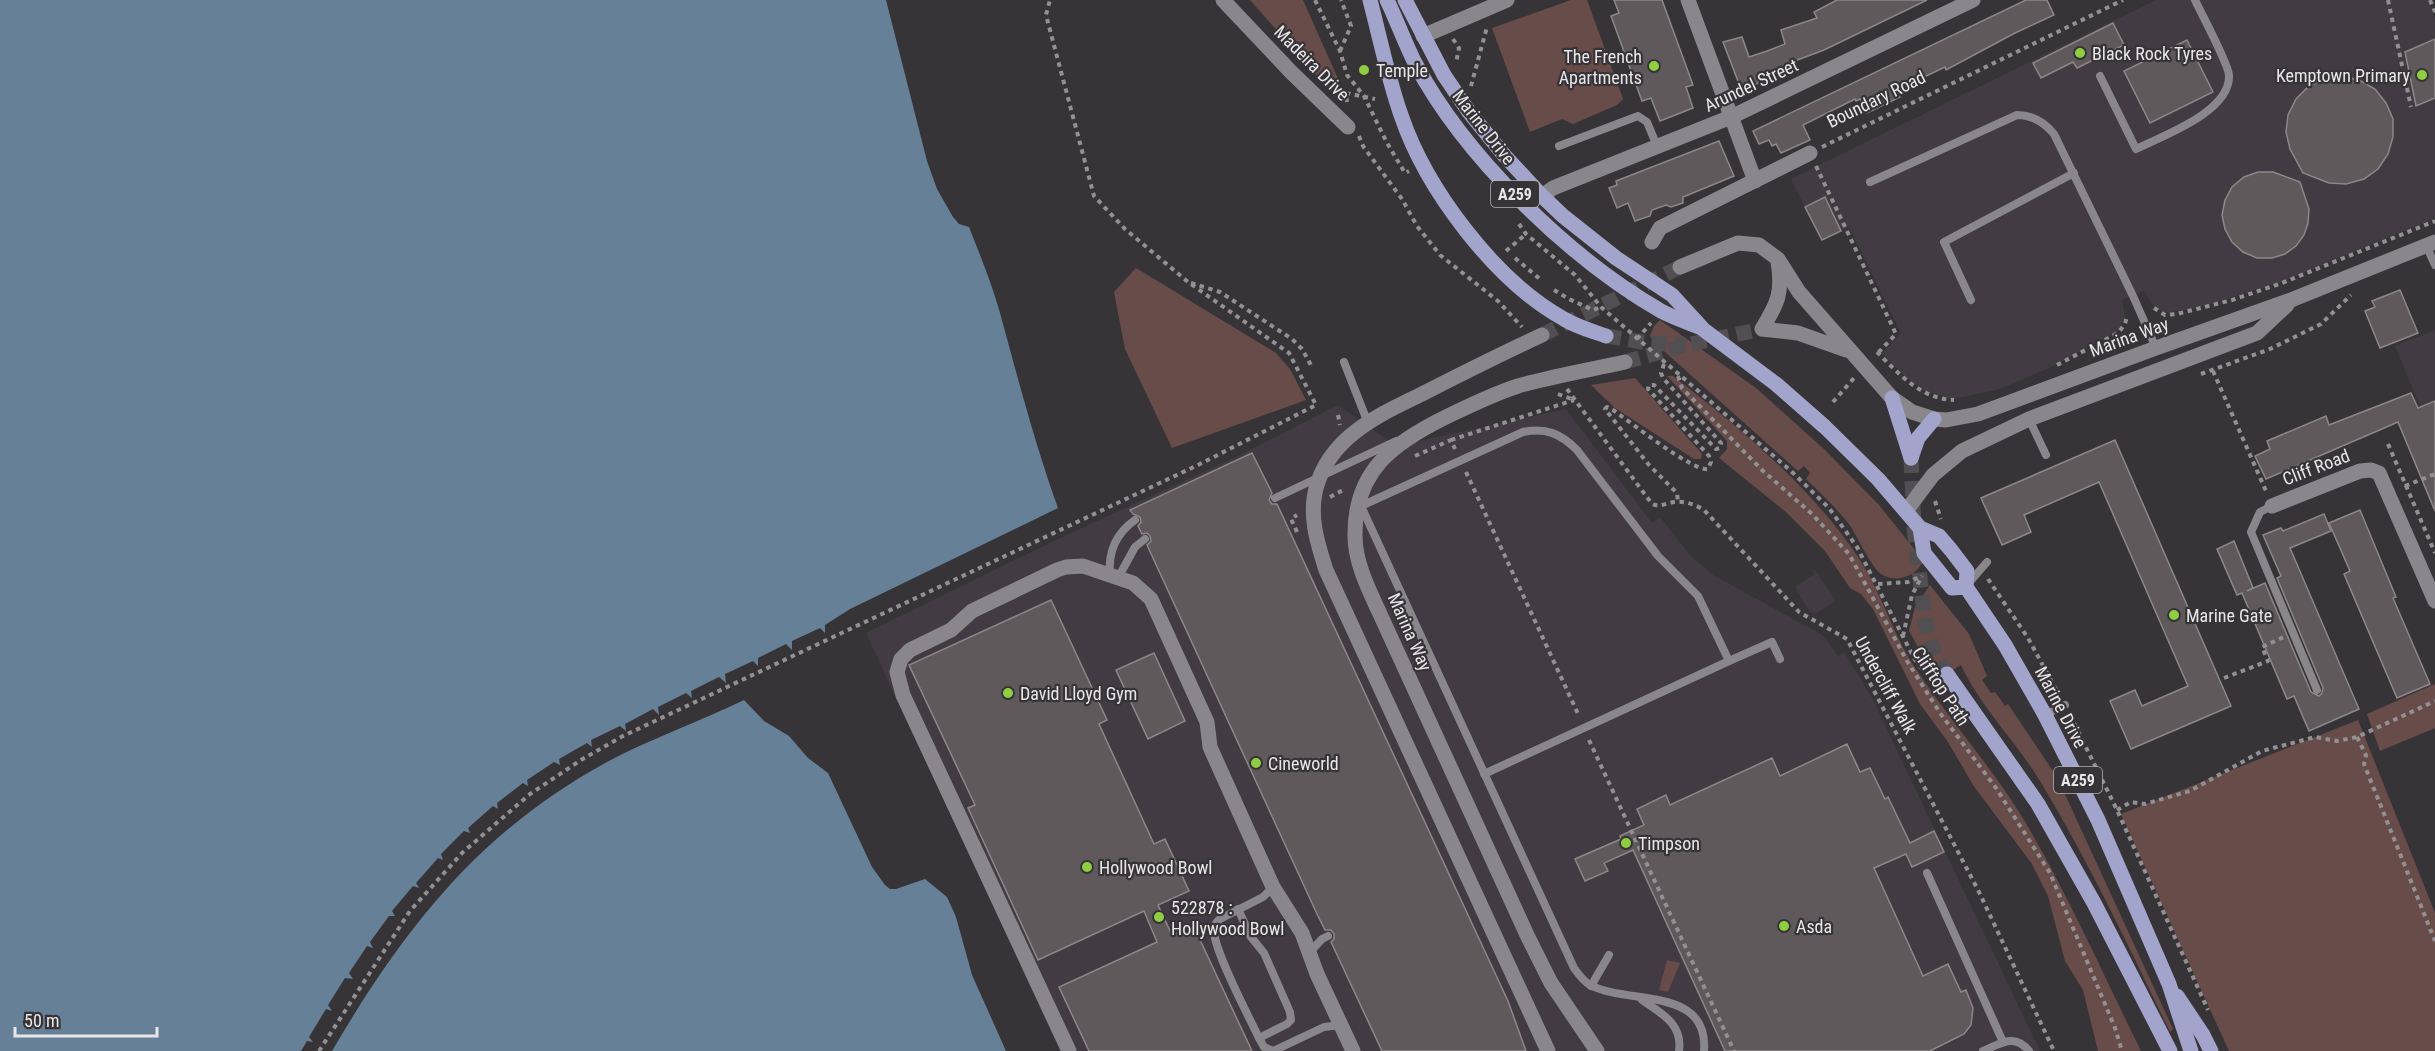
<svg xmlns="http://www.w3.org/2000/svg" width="2435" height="1051" font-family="'Roboto Condensed',sans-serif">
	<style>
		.built { fill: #423b44 }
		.green { fill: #684c49 }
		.water { fill: #668098 }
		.building { fill: #5f595c; stroke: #8d8789; stroke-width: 1.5 }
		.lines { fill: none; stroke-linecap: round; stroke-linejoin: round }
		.secondary-tunnel { stroke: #524f52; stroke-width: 15; stroke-dasharray: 15 8; stroke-linecap: butt }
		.primary-tunnel { stroke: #524f52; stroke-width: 15; stroke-dasharray: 15 8; stroke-linecap: butt }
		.path { stroke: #939093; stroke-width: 4; stroke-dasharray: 4.5 4.5; stroke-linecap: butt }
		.lane { stroke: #8a878c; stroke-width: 8 }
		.street { stroke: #8a878c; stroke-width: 15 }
		.secondary { stroke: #8a878c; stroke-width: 15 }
		.primary { stroke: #a3a4cb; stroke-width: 15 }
		.poi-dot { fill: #90cd41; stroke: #373438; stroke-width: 2 }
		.labels { text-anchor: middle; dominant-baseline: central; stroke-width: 4.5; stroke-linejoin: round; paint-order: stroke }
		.shield { fill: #373438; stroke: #b3b1b3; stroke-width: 1.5 }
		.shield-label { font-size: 16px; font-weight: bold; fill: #e8e6e8 }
		.poi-label { font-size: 18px; fill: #e8e6e8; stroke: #373438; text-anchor: start }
		.street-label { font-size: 18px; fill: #e8e6e8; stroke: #373438 }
	</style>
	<rect width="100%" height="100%" fill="#373438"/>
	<g class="built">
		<polygon points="2156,0 2428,0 2435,18 2435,218 2281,282 2200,307 2165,313 2156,309 2144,291 2122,300 2125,317 2117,332 2049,368 2000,389 1953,399 1923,390 1906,377 1882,353 1901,333 1849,227 1841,231 1825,197 1805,207 1791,179"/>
		<polygon points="2435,330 2435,442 2395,346"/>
		<polygon points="1338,405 1396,446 1566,409 1652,523 1660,517 1691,556 1713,575 1824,636 1838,656 1844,652 1872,698 2040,1051 1060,1051 866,633 1056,540 1246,452"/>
		<polygon points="1813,570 1816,571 1836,601 1815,614 1810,611 1797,592 1796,586 1815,574"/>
	</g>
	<g class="green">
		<polygon points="1250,0 1303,0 1339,81 1325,85"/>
		<polygon points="1571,0 1587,0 1623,99 1617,105 1573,124 1562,119 1530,132 1492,28"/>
		<polygon points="1136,268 1276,353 1290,369 1306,400 1172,448 1125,349 1114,292"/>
		<path d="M 1660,320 L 1756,388 L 1825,450 L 1879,505 L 1923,560 C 1918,576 1896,584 1881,574 C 1873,569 1857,537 1851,527 C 1839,510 1821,494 1806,479 L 1810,473 L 1804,466 L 1798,471 L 1655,343 L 1650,336 L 1654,326 Z"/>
		<path d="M 1667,376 L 1673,376 C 1741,429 1813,488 1860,560 C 1882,594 1893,635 1916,669 C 1950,721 1992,767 2024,820 C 2068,894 2103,974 2141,1051 L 2098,1051 L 2083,990 L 2065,961 L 2048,896 L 2032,864 L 1973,785 L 1948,742 L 1920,704 L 1873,609 L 1861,594 L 1850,588 L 1825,551 L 1786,512 L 1719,458 L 1727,449 L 1727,441 Z"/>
		<polygon points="1635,378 1702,454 1701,459 1694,459 1615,408 1591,385"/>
		<path d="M 1930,585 L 1969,634 L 1987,676 L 1982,680 L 1991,693 L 1995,692 L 2005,706 L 2008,704 L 2057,777 L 2173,1029 L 2170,1032 C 2129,947 2089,862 2040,781 C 2016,741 1981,708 1961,665 L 1937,680 L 1909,631 L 1915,607 Z"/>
		<polygon points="2435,684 2435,728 2380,751 2367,714"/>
		<polygon points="2358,720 2435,913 2435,1051 2229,1051 2121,814"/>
		<polygon points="1667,960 1680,963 1668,992 1659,990"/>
	</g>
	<g class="water">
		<path d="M 0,0 L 886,0 L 927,161 L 937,189 L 953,217 L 959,224 L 969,227 C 980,255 992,284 1000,313 C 1018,379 1035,444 1058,508 L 850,609 L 825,625 L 825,633 L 820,628 L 792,641 L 792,650 L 786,644 L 758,658 L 758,666 L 753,661 L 725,674 L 726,683 L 719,677 L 691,691 L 692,698 L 686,693 L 658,707 L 659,715 L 653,709 L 625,724 L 626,731 L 620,726 L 591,740 L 592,747 L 587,743 L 559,759 L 560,765 L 554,762 L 527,780 L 528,786 L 523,783 L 497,803 L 498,809 L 493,806 L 468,828 L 470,833 L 464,831 L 441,854 L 443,860 L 438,858 L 416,883 L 419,888 L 413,886 L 392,911 L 395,916 L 389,916 L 370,942 L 373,948 L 367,946 L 349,973 L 353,979 L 345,978 L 328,1005 L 332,1011 L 326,1009 L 309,1037 L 313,1042 L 307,1041 L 301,1051 L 0,1051 Z"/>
		<path d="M 744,700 L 764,721 L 789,736 L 808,758 L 828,773 L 872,867 L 885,885 L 890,889 L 896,889 L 925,879 L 947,897 L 956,917 L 972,975 L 1006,1051 L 332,1051 C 405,927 479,832 607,762 C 652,738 699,722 744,700 Z"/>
	</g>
	<g class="building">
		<polygon points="1614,0 1662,0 1693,85 1686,87 1693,108 1660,121 1651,98 1642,101 1611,16 1619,13"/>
		<polygon points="1837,0 1927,0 1824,50 1792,62 1793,65 1757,79 1759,83 1741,89 1723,42 1742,37 1749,57 1767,51 1785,44 1781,30 1817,18 1814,12"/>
		<polygon points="2026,0 2047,0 2054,15 2015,33 1946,70 1945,67 1905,86 1896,91 1900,97 1867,113 1860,99 1856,101 1855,99 1803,125 1810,140 1781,153 1776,144 1772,146 1769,140 1759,144 1753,131"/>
		<polygon points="2113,23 2124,45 2077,68 2073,62 2041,78 2033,63"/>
		<polygon points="2435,39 2435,98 2416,106 2405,52"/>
		<polygon points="2187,40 2213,92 2150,123 2124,71"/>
		<polygon points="2342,76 2359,80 2375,89 2386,103 2393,119 2393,137 2388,154 2378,169 2364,179 2346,184 2329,183 2303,173 2290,149 2286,132 2288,115 2296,99 2309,86 2325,79"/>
		<polygon points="1719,141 1734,176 1683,197 1683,203 1671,207 1666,205 1652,210 1650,216 1635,221 1628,203 1617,208 1609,188 1617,185 1616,181"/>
		<polygon points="2258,172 2273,172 2300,182 2309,209 2308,223 2304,235 2296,246 2285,254 2272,258 2257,258 2243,252 2232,242 2225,229 2222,215 2225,200 2232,187 2244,177"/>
		<polygon points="1825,197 1841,231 1822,240 1805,207"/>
		<polygon points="2400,290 2418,333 2380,348 2365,311 2375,307 2372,301"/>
		<polygon points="2411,393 2418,408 2435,401 2435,511 2398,422 2266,479 2255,456 2270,449 2267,441 2326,416 2329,425"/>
		<polygon points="2115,440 2231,706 2131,749 2110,701 2135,690 2142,706 2188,686 2099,482 2024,515 2031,532 2002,545 1981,498"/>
		<polygon points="1252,453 1272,493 1269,500 1272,504 1277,504 1508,1001 1526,1051 1382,1051 1331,942 1334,939 1334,934 1331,930 1325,930 1317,914 1147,545 1151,541 1150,536 1147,533 1142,534 1138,526 1141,522 1140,517 1133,514 1130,510"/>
		<polygon points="2360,510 2396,597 2393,598 2430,684 2397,698 2344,574 2350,571 2329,523"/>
		<polygon points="2324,514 2331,531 2290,548 2359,709 2309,731 2294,696 2287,699 2242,593 2237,595 2217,549 2234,541 2253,588 2247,591 2265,583 2311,692 2319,696 2322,693 2323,688 2277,578 2281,576 2263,535 2281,528 2283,531"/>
		<polygon points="1051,600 1107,720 1099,724 1154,844 1165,839 1189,891 1158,905 1172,935 1193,925 1252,1051 1089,1051 1059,987 1157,942 1144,911 1038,960 968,808 975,805 909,665"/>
		<polygon points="1154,653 1185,721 1148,739 1116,670"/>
		<polygon points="1847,744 1860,772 1870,768 1885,799 1888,797 1910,843 1934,831 1944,852 1912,867 1906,854 1874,868 1923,976 1948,964 1961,992 1966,990 1973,1008 1971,1025 1964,1034 1930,1051 1725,1051 1633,850 1604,863 1608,871 1585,881 1575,859 1621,839 1620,836 1644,825 1637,809 1666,795 1670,805 1772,758 1780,776"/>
	</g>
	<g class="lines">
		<g class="secondary-tunnel">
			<polyline points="1542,335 1680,267"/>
			<polyline points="1625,362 1686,345 1762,329"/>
		</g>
		<g class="primary-tunnel">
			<polyline points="1606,336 1648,343 1686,345"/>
			<polyline points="1911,458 1914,527 1925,621 1934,651 1947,674"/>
		</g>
		<g class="path">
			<polyline points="1315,0 1340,51 1347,75 1364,96 1387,143 1405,173 1409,171"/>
			<polyline points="2388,0 2411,107"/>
			<polyline points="2430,0 2435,12"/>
			<polyline points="1453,39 1459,48 1456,63"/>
			<polyline points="1340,51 1351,26 1341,0"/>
			<polyline points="1471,86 1487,27"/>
			<polyline points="1333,92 1339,90 1346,93"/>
			<polyline points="1347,102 1346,93 1375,99"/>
			<polyline points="1359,136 1363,146 1402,199 1417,226 1440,255 1498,301 1522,327"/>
			<polyline points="1822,147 2123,0"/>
			<polyline points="1816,166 1896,334 1876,355"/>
			<polyline points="1519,224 1526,234 1575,275 1601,307 1791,471 1829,508 1857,547 1914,658 1931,681"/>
			<polyline points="1506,251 1526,234"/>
			<polyline points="1515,258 1541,280"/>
			<polyline points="1191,283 1220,292 1292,339 1302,349 1312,367"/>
			<polyline points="1554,290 1569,299 1593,310 1601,307"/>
			<polyline points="2154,308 2165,315 2177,314 2232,300 2282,283 2435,221"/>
			<polyline points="1637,339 1651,323"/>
			<path d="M 1877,352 C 1899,374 1921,399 1954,400"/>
			<path d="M 1664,364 L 1661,373 L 1663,378 L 1721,443 L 1720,448 L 1716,449 L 1654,385 L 1649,385 L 1648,389 L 1709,456 L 1711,462 L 1708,469 C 1693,472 1629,421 1613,410 L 1607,407 L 1605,409 L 1649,465 L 1677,493 L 1678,502"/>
			<polyline points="2057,365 2118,333 2125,324 2127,316"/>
			<polyline points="2213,371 2266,491"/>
			<polyline points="2201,374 2270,349 2321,324 2351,295"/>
			<polyline points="1678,376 1682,388 1723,430 1762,470 1812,514 1849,554 1907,661 1940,713 1996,788 2050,873 2115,1028 2122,1051"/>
			<path d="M 1567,389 L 1652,504 C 1661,508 1667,502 1676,502 C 1686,501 1696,505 1704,510 L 1799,612 L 1847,639 L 1979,892 L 2054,1051"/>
			<polyline points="1558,394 1574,400"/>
			<polyline points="1833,402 1854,378"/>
			<polyline points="1338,415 1340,425"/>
			<polyline points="1451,440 1574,400"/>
			<polyline points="2388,444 2435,553"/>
			<polyline points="1415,456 1451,440 1455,449"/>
			<polyline points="1466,472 1579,716"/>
			<polyline points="2405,486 2435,474"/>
			<polyline points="1330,497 1345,489"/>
			<polyline points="1935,501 1941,519"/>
			<polyline points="1297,532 1291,519 1297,515"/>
			<polyline points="1988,579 2028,638 2059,695"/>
			<polyline points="1878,584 1908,582 1922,576"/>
			<polyline points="1903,636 1912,595 1922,576"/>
			<polyline points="2224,678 2268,661 2262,647 2284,637"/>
			<polyline points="2070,715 2117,810 2208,1010"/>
			<polyline points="2357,737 2366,755 2364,764 2435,941"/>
			<polyline points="1589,740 1734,1051"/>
			<polyline points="2117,810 2131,802 2145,804 2190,791 2262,751 2315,737 2337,741 2357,737 2435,701"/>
			<polyline points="319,1051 410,911 462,853 530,794 581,760 621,737 1198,465 1316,405 1289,353 1188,282 1125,229 1094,196 1046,15 1050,0"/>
		</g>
		<g class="lane">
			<path d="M 2100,76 L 2136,149 C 2162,136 2231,112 2229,75 C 2228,63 2202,15 2195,0"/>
			<polyline points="1559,146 1638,116 1647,122 1657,146"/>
			<path d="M 1870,182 L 2017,115 C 2033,115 2044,122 2054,134 L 2133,296 L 2156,348"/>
			<polyline points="2426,245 2435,265"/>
			<polyline points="1971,300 1944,242 2074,173"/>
			<polyline points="1344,362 1368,423"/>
			<polyline points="2029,419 2046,455"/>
			<polyline points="1275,498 1396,441"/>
			<polyline points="2272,506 2260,512 2251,532 2317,690"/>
			<path d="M 1110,575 C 1108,552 1115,534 1135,520"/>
			<polyline points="1118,578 1135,547 1145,539"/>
			<polyline points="1968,584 1987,562"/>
			<polyline points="1729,661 1772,642 1780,659"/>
			<polyline points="2045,715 2065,705"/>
			<path d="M 1484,774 L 1729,661 L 1698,596 L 1658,556 L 1577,450 C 1561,434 1546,427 1523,432 L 1361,506 L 1574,968 C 1579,975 1583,981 1590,985 C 1628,1005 1709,986 1704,1051"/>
			<polyline points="1927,873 2003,1042"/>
			<path d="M 1273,887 L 1263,897 L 1220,919 C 1216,922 1214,925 1214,930 C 1213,949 1249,1017 1259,1038 L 1264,1047 L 1273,1051 L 1324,1027 L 1341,1025"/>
			<polyline points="1238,909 1251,937 1264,953 1290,1012 1291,1020 1287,1024 1259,1038"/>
			<polyline points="1310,952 1322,939 1328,936"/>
			<polyline points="1591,986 1609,955"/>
			<path d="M 1642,1000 C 1661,1013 1683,1024 1679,1051"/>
			<path d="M 1983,1051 C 2001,1043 2015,1033 2029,1051"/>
		</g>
		<g class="street">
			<polyline points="1223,0 1291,72 1348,127"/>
			<polyline points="1688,0 1755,181"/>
			<polyline points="1542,196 1553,188 1731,117 1973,0"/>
			<polyline points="1652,242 1660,228 1810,153"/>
			<polyline points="2272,506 2360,471 2371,470 2379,473 2435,601"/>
			<polyline points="1069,1051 903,695 897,672 901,659 910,650 951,630 972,611 1057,570 1066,567 1083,566 1133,583 1151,599 1207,722 1210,747 1273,887 1302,933 1317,974 1353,1051"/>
		</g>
		<g class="secondary">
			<polyline points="1423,36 1507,0"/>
			<path d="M 1778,262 C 1783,292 1778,303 1762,329 L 1798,333 L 1846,350"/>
			<polyline points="1680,267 1738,243 1759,245 1778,259 1799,292 1892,398 1912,412 1934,419 1946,420 1978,414 2156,348 2291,300 2435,242"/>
			<path d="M 1542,335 C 1501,354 1461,374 1422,394 C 1397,406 1371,418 1350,436 C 1335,449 1323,465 1317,485 C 1308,514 1317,542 1326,570 L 1548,1051"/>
			<polyline points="1906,511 1933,475 1962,451 2029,419 2257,333 2287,305"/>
			<path d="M 1597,1051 L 1551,983 L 1527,935 L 1380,614 C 1369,590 1355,563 1355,536 C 1354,471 1393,443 1446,417 C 1469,406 1493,394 1518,386 C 1553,376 1589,370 1625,362"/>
		</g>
		<g class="primary">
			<path d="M 1370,0 C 1380,38 1388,78 1401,115 C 1426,189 1495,281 1564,319 C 1577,327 1592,331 1606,336"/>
			<path d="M 1387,0 C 1397,21 1405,43 1415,63 C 1465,157 1569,258 1661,311 C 1672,317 1686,322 1699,327"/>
			<polyline points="1405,0 1444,75 1469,112 1504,155 1542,196 1563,216 1616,258 1672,295 1704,330 1776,384 1825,427 1878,479 1920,528 1939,536 1951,550 1967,571 1966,587 2005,645 2045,715 2098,820 2169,984 2191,1051"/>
			<polyline points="1892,398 1911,458"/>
			<polyline points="1911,458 1918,438 1934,419"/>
			<polyline points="1920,528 1924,553 1952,588 1966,587"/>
			<polyline points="1947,674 2038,804 2094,903 2170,1051"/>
			<polyline points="2177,996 2203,1035 2211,1051"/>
		</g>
	</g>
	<g class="poi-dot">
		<circle cx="2080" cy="53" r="6"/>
		<circle cx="1654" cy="66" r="6"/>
		<circle cx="1364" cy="70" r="6"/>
		<circle cx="2422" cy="75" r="6"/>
		<circle cx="2174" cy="615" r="6"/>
		<circle cx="1008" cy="693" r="6"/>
		<circle cx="1256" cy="763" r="6"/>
		<circle cx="1626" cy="843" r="6"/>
		<circle cx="1087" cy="867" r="6"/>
		<circle cx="1159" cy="917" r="6"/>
		<circle cx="1784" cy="926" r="6"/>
	</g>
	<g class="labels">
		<g class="shield">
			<rect x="1491" y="181" width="48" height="26" rx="4.5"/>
			<rect x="2054" y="767" width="48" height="26" rx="4.5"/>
		</g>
		<g class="shield-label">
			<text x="1515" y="194">A259</text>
			<text x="2078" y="780">A259</text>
		</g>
		<g class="poi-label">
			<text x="2092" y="53">Black Rock Tyres</text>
			<text x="1642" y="56" text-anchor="end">The French<tspan x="1642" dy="21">Apartments</tspan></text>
			<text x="1376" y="70">Temple</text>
			<text x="2410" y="75" text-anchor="end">Kemptown Primary</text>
			<text x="2186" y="615">Marine Gate</text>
			<text x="1020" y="693">David Lloyd Gym</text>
			<text x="1268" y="763">Cineworld</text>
			<text x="1638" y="843">Timpson</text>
			<text x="1099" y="867">Hollywood Bowl</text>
			<text x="1171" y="907">522878 :<tspan x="1171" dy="21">Hollywood Bowl</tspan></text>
			<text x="1796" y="926">Asda</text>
		</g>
		<g class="street-label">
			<text transform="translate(1312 63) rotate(45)">Madeira Drive</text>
			<text transform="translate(1751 85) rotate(-25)">Arundel Street</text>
			<text transform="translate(1876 99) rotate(-26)">Boundary Road</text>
			<text transform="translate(1484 127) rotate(52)">Marine Drive</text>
			<text transform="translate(2129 337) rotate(-20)">Marina Way</text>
			<text transform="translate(2316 467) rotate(-21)">Cliff Road</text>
			<text transform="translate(1410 632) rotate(66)">Marina Way</text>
			<text transform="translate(1886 685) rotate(61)">Undercliff Walk</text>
			<text transform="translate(1941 686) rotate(57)">Clifftop Path</text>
			<text transform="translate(2061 707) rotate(62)">Marine Drive</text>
		</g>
	</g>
	<path d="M15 1027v9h142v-9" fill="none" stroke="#e8e6e8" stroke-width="3"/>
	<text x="24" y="1027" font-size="18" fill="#e8e6e8" stroke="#373438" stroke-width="4.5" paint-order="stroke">50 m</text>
</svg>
